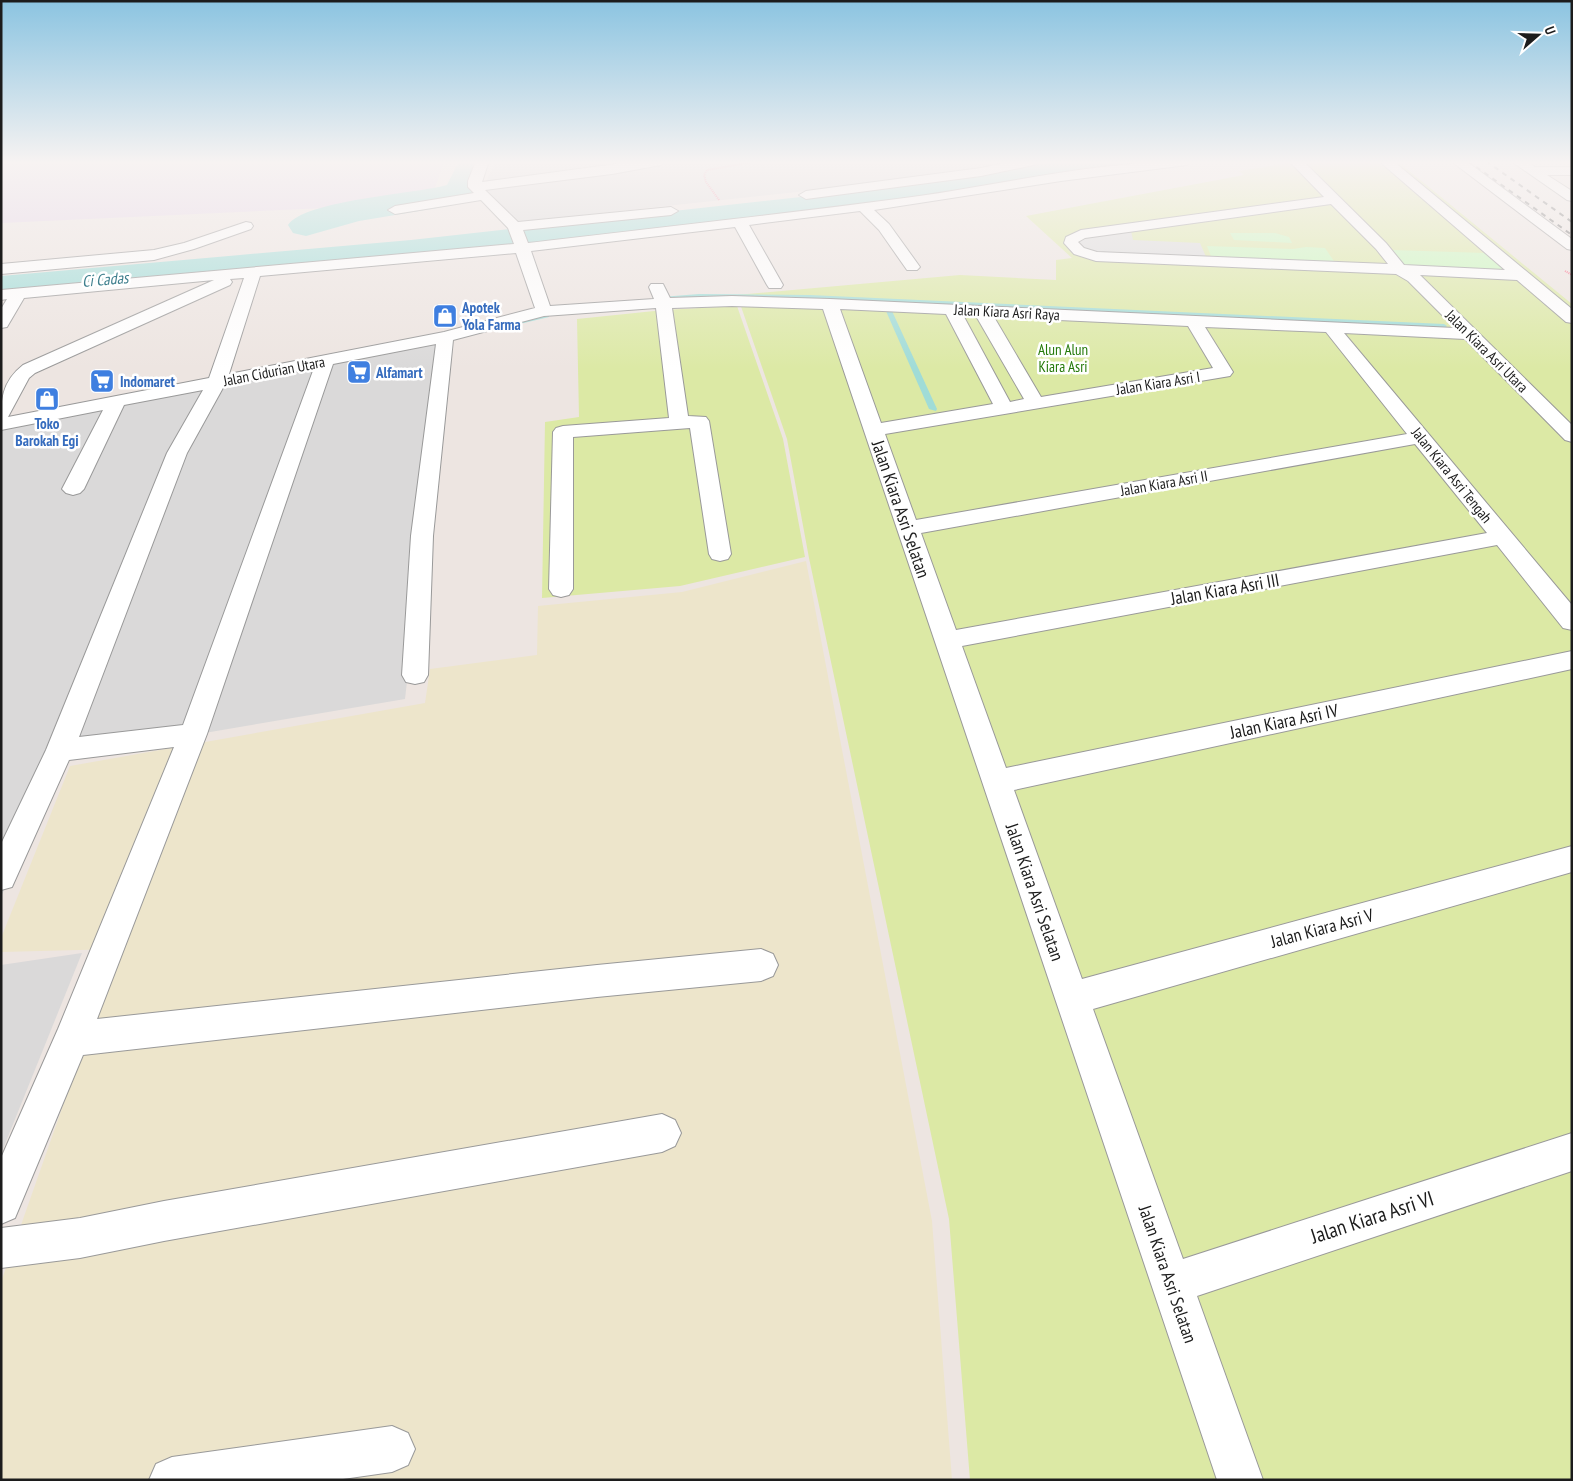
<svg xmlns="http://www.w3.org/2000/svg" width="1573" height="1481" font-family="'PT Sans Narrow',sans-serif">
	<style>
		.residential { fill: #dad9d9 }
		.industrial { fill: #e4d3e7 }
		.farmland { fill: #ede5cb }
		.grass { fill: #dce9a5 }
		.park { fill: #caf9bc }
		.parking { fill: #dcdcdc }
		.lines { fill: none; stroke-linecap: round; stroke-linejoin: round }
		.stream { fill: #a0dcd7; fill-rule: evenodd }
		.river { fill: #a0dcd7; fill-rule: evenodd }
		.minor-casing { stroke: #999; stroke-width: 2 }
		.path { stroke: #fb6584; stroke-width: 2; stroke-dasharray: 1 1; stroke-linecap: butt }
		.minor { fill: #fff; fill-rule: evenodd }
		.rail { stroke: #6a6a6a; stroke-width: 2; stroke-dasharray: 5 5; stroke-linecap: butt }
		.labels { text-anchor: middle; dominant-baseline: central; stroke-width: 5; stroke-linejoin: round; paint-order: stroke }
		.far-shop-label { font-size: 15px; font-weight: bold; fill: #366cbe; stroke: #fff; text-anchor: start }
		.far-street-label { font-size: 15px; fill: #1c1c1c; stroke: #fff }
		.far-park-label { font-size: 15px; fill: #24790a; stroke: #fff }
		.far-water-label { font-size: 16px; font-style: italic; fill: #3d7e8c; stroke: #fff }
		.street-label { font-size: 18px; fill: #1c1c1c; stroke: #fff }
		.near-street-label { font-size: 21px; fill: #1c1c1c; stroke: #fff }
	</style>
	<rect width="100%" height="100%" fill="#ede5e1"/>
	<g class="residential">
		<polygon points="496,161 1085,161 517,222 481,192"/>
		<polygon points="446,340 405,699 63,757 1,897 1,429"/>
		<polygon points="82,953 1,1154 1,965"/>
	</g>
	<polygon class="industrial" points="1,161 444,161 434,191 347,207 1,223"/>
	<polygon class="farmland" points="806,561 932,1221 952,1480 1,1480 1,1282 118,949 1,952 1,938 70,766 425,703 430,669 537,655 538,606 682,592"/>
	<g class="grass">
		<polygon points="1280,161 1397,161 1572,304 1572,1480 970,1480 949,1219 809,558 787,439 737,295 960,275 1056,280 1056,260 1072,258 1026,216 1244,175 1239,171 1282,164"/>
		<polygon points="737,306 783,439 805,557 680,586 542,598 545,422 579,417 577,319 664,310"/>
	</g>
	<g class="park">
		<polygon points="1230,233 1275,233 1289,237 1292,243 1234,240"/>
		<polygon points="1207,246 1293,249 1306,247 1325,248 1336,264 1212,259"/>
		<polygon points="1392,250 1486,253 1507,272 1405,267"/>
	</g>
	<polygon class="parking" points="1131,231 1133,240 1200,243 1207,259 1097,252 1085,249 1079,244 1079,241 1086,237"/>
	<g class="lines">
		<g class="stream">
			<polygon points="699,294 810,295 1444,324 1447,326 1444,328 810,299 699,298 661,301 658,299 661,297"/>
			<polygon points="887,310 892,311 937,409 936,411 929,409 886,311"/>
			<polygon points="547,314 549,315 549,317 486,332 483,330"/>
		</g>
		<g class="river">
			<path d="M 459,161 L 491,161 L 473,199 L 449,206 L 359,221 L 306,236 L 293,233 L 288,225 C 305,200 415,194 447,185 Z"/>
			<polygon points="1062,161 1148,161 1143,168 1132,171 874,209 411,262 195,281 1,300 1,276 411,240 874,189"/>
		</g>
		<defs>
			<g id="minor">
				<path d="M 476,161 L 489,161 L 482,182 L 638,161 L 667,161 L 661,165 L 612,174 L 485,190 L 518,222 L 671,207 L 678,211 L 671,215 L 523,230 L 528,243 C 656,228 784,214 912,197 C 1005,184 1098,161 1193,161 L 1187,165 L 1061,181 L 874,210 L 889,224 L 920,267 L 917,270 L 907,270 L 879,230 L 860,211 L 749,225 L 783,285 L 781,288 L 769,288 L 767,285 L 735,227 L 531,251 L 550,306 L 654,299 L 649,287 L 651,284 L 663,284 L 670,298 L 732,296 L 830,299 L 1455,328 L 1408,281 L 1396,274 L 1096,261 L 1074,254 L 1064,243 L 1066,237 L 1081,230 L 1324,197 L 1289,161 L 1303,161 L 1386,243 L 1404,265 L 1505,270 L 1379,161 L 1393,161 L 1572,309 L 1572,323 L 1566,322 L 1517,280 L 1420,275 L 1572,425 L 1572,442 L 1565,440 L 1465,339 L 1344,333 L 1572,605 L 1572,630 L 1563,628 L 1497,545 L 962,646 L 1006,768 L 1572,651 L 1572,669 L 1014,790 L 1082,979 L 1572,846 L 1572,872 L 1093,1009 L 1183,1259 L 1572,1133 L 1572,1171 L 1197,1296 L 1263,1480 L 1217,1480 L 823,309 L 732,306 L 672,308 L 688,416 L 706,417 L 709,421 L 731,554 L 728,559 L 720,561 L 712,559 L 709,554 L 690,428 L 573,437 L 573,589 L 569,595 L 561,597 L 553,595 L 549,589 L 553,432 L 556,428 L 563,426 L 669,418 L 656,308 L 544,316 L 453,340 L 433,536 L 428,675 L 424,682 L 415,684 L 406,682 L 402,675 L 411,536 L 436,344 L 333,364 L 207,734 L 97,1019 L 597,965 L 761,949 L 773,954 L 778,965 L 773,976 L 761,981 L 597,997 L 83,1055 L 15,1218 L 1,1224 L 1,1158 L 58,1029 L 174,747 L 69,760 L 12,887 L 1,890 L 1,844 L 46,750 L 167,453 L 203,390 L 124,405 L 84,489 L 80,493 L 73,495 L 66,493 L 62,489 L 103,410 L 1,430 C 1,403 0,383 23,365 L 214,280 L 24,298 L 7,327 L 1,328 L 1,309 L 7,299 L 1,300 L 1,290 L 514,244 L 508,228 L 481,200 L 395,214 L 388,210 L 395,206 L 474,193 L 468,187 L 468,181 ZM 1331,204 L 1376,249 L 1388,264 L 1097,252 L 1084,248 L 1078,242 L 1085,238 ZM 516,253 L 535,308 L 444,332 L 229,374 L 260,276 ZM 244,278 L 209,378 L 8,417 L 29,378 L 35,373 L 230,285 L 232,282 L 230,279 ZM 840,309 L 946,314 L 993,404 L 881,423 ZM 963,315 L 976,316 L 1024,399 L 1010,402 ZM 994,317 L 1188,326 L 1213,368 L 1041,397 ZM 1205,327 L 1326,332 L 1407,434 L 916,520 L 885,434 L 1230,376 L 1233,372 ZM 314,368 L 183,725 L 79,737 L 187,453 L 224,386 ZM 1415,444 L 1487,533 L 956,630 L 921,533 Z"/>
				<polygon points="1013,161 1040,161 1034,165 981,176 806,199 799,195 806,191 981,168"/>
				<polygon points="1451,161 1466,161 1572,239 1572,250 1567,249"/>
				<polygon points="1511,161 1526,161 1535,167 1572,167 1572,175 1547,175 1572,191 1572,201 1567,200"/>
				<polygon points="246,222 251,223 253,226 251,229 194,249 154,260 1,274 1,264 154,250 184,243"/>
				<polygon points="662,1114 675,1120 681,1133 675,1146 662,1152 164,1241 80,1258 1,1268 1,1228 80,1218 164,1201"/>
				<polygon points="392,1426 408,1433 415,1449 408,1465 392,1472 336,1480 149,1480 156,1464 172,1457"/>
			</g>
		</defs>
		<use href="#minor" class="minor-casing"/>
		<g class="path">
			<polyline points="719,200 706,182 704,175 707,170 759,161"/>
			<polyline points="1565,271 1572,275"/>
		</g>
		<use href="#minor" class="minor"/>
		<g class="rail">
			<polyline points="1468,161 1572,235"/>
			<polyline points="1486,161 1572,222"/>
		</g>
	</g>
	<linearGradient id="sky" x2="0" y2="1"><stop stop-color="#8bc4e1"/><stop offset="0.44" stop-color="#f7f3f2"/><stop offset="1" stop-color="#f7f3f2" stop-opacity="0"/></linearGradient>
	<rect width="1573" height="369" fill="url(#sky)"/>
	<defs>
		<symbol id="shop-square" viewBox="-11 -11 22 22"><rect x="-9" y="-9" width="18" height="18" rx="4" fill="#3f7fe0" stroke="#fff"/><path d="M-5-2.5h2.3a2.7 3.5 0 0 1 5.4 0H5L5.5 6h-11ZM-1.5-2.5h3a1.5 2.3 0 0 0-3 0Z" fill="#fff"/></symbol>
		<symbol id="supermarket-square" viewBox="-11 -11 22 22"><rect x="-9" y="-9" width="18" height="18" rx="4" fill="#3f7fe0" stroke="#fff"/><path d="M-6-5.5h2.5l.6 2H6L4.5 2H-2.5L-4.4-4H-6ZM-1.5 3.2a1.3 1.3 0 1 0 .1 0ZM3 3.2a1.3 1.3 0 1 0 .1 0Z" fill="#fff"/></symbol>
	</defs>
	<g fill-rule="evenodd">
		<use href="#shop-square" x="431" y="302" width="28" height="28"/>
		<use href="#supermarket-square" x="345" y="358" width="28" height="28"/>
		<use href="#supermarket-square" x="88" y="367" width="28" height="28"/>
		<use href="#shop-square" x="33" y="385" width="28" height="28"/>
	</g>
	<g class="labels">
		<g class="far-shop-label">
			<text x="462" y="307">Apotek<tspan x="462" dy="17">Yola Farma</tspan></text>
			<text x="376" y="372">Alfamart</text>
			<text x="120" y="381">Indomaret</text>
			<text x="47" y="423" text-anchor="middle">Toko<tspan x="47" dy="17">Barokah Egi</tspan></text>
		</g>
		<g class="far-street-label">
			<text transform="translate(1007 312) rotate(3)">Jalan Kiara Asri Raya</text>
			<text transform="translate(1487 351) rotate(45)">Jalan Kiara Asri Utara</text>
			<text transform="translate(274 371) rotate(-11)">Jalan Cidurian Utara</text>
			<text transform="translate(1158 383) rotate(-9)">Jalan Kiara Asri I</text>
			<text transform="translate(1452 475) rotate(51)">Jalan Kiara Asri Tengah</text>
			<text transform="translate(1164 483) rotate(-10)">Jalan Kiara Asri II</text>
		</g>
		<g class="far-park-label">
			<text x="1063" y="349">Alun Alun<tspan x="1063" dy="17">Kiara Asri</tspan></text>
		</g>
		<g class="far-water-label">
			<text transform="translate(105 279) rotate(-5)">Ci Cadas</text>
		</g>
		<g class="street-label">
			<text transform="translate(901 509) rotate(71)">Jalan Kiara Asri Selatan</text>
			<text transform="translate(1225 589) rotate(-10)">Jalan Kiara Asri III</text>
			<text transform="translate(1284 721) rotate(-12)">Jalan Kiara Asri IV</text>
			<text transform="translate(1035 892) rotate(71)">Jalan Kiara Asri Selatan</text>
			<text transform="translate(1322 928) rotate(-15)">Jalan Kiara Asri V</text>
			<text transform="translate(1168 1274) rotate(71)">Jalan Kiara Asri Selatan</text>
		</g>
		<g class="near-street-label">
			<text transform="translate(1372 1217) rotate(-18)">Jalan Kiara Asri VI</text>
		</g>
	</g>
	<rect width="1573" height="1481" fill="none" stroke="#1c1c1c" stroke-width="5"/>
	<g transform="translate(1538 35) rotate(70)" stroke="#ffffff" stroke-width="4" paint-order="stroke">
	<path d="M0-4L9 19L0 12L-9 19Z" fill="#1c1c1c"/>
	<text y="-8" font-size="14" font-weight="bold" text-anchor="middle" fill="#1c1c1c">U</text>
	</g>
</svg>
